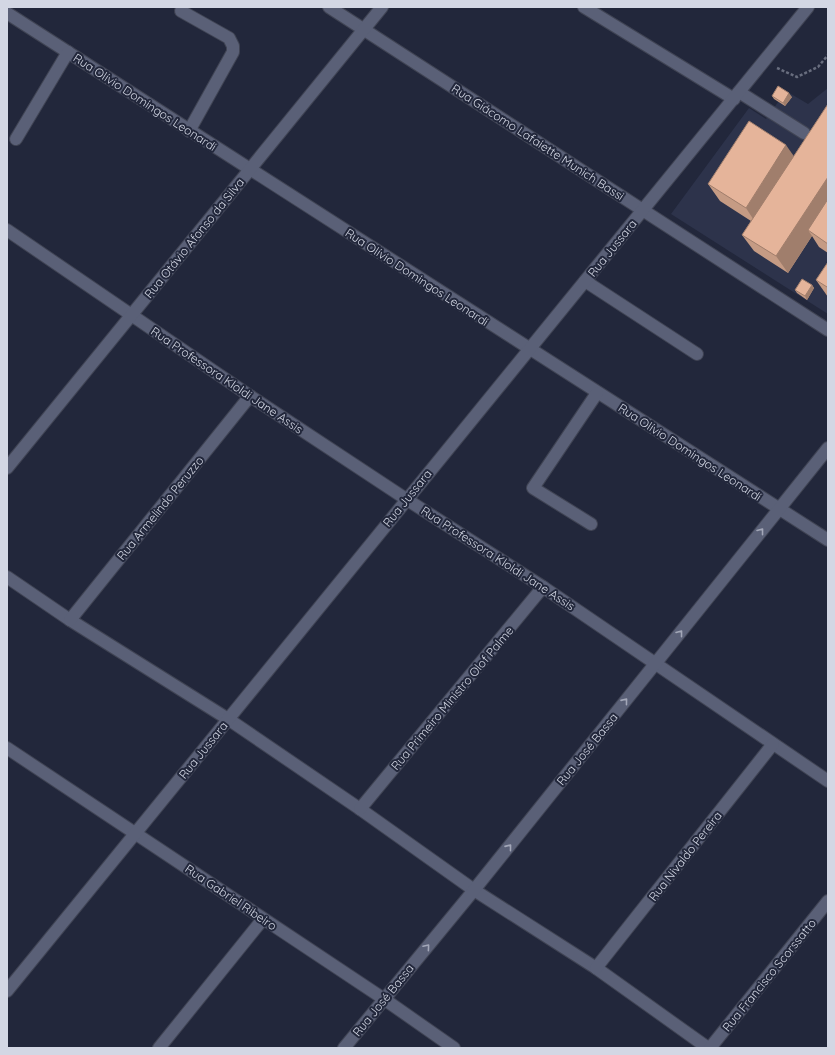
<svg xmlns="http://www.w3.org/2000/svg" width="835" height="1055" font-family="Quicksand,sans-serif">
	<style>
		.built { fill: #2d334b }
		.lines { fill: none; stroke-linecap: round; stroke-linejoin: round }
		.minor-casing { stroke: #404454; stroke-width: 14 }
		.path { stroke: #686d7e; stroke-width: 2.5; stroke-dasharray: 3 2; stroke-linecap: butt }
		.minor { stroke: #5a6077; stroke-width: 12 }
		.wall { fill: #c59b84 }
		.shaded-wall { fill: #a07e6c }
		.building { fill: #e5b49a; stroke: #a07e6c }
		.oneway { stroke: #a3a7b8 }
		.labels { text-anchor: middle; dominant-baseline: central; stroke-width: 4; stroke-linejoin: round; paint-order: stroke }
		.street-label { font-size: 12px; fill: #d3d7e4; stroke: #22273b }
	</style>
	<rect width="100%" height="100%" fill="#22273b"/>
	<polygon class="built" points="828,88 828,314 671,214 749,108 766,119 786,91 808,104"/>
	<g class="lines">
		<defs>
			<g id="minor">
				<polyline points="329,7 828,330"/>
				<polyline points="584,7 734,99"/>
				<polyline points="181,11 229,38 233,46 233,52 189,131"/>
				<polyline points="7,13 828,540"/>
				<polyline points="739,92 804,133"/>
				<polyline points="16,139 68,52"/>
				<polyline points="7,230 250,396 406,499 543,587 828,781"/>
				<polyline points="585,281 697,354"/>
				<polyline points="7,468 382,7"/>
				<polyline points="591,524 533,488 597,393"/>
				<polyline points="7,577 70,620 228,719 360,809 474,890 596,968 708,1048"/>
				<polyline points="70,620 250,396"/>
				<polyline points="7,748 384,999 454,1048"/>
				<polyline points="360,809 543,587"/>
				<polyline points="596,968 773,744"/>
				<path d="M 7,991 C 274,663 541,335 808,7"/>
				<polyline points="159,1048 263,919"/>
				<polyline points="344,1048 474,890 828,448"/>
				<polyline points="710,1048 828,901"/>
			</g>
		</defs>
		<use href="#minor" class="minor-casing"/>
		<g class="path">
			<polyline points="827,7 828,7"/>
			<polyline points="777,68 797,77 818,67 828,55"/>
		</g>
		<use href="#minor" class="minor"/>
	</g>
	<g class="wall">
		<polygon points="772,96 792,97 785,106 774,99"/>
		<polygon points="828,104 828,253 819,247 812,236 788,273 754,251 742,235 751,221 720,201 708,184 794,156"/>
		<polygon points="828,262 828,297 816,280"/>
		<polygon points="812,285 814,288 807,300 797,293 795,290"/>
	</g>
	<g class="shaded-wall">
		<polygon points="789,93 792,97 785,106 783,103"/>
		<polygon points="786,145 798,162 757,225 746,208"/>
		<polygon points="828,177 828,211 808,230 812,236 788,273 776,256"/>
		<polygon points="812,285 814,288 807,300 805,296"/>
	</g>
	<g class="building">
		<polygon points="778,86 789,93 783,103 772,96"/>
		<polygon points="828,104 828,177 776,256 742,235"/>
		<polygon points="749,121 786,145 746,208 708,184"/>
		<polygon points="828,199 828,244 808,230"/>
		<polygon points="828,262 828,284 827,287 816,280"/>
		<polygon points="802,279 812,285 805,296 795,290"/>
	</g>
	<defs><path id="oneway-chevron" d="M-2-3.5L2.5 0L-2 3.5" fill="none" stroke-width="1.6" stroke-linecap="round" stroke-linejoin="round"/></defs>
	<g class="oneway">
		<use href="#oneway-chevron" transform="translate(761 531) rotate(-52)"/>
		<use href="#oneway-chevron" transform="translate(680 633) rotate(-52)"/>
		<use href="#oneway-chevron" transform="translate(625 701) rotate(-51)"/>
		<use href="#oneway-chevron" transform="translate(509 847) rotate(-51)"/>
		<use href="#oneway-chevron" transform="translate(427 947) rotate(-50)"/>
	</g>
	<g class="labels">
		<g class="street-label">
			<text transform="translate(145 102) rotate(33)">Rua Olívio Domingos Leonardi</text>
			<text transform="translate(538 142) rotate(33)">Rua Giácomo Lafaiette Munich Bassi</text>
			<text transform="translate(194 238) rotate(-51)">Rua Otávio Afonso da Silva</text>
			<text transform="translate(612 248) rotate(-51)">Rua Jussara</text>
			<text transform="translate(417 277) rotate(33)">Rua Olívio Domingos Leonardi</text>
			<text transform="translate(227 380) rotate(34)">Rua Professora Kloldi Jane Assis</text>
			<text transform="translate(690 452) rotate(33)">Rua Olívio Domingos Leonardi</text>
			<text transform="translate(407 498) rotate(-51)">Rua Jussara</text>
			<text transform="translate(160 508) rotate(-51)">Rua Armelindo Peruzzo</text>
			<text transform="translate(498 558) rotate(33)">Rua Professora Kloldi Jane Assis</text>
			<text transform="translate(452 698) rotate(-50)">Rua Primeiro Ministro Olof Palme</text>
			<text transform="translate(587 749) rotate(-51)">Rua José Bassa</text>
			<text transform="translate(203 750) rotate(-51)">Rua Jussara</text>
			<text transform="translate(685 856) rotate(-52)">Rua Nivaldo Pereira</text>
			<text transform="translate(231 897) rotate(34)">Rua Gabriel Ribeiro</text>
			<text transform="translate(769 975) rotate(-51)">Rua Francisco Scorssatto</text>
			<text transform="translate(383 1000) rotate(-51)">Rua José Bassa</text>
		</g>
	</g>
	<rect width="835" height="1055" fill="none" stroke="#d3d7e4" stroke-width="16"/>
</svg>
